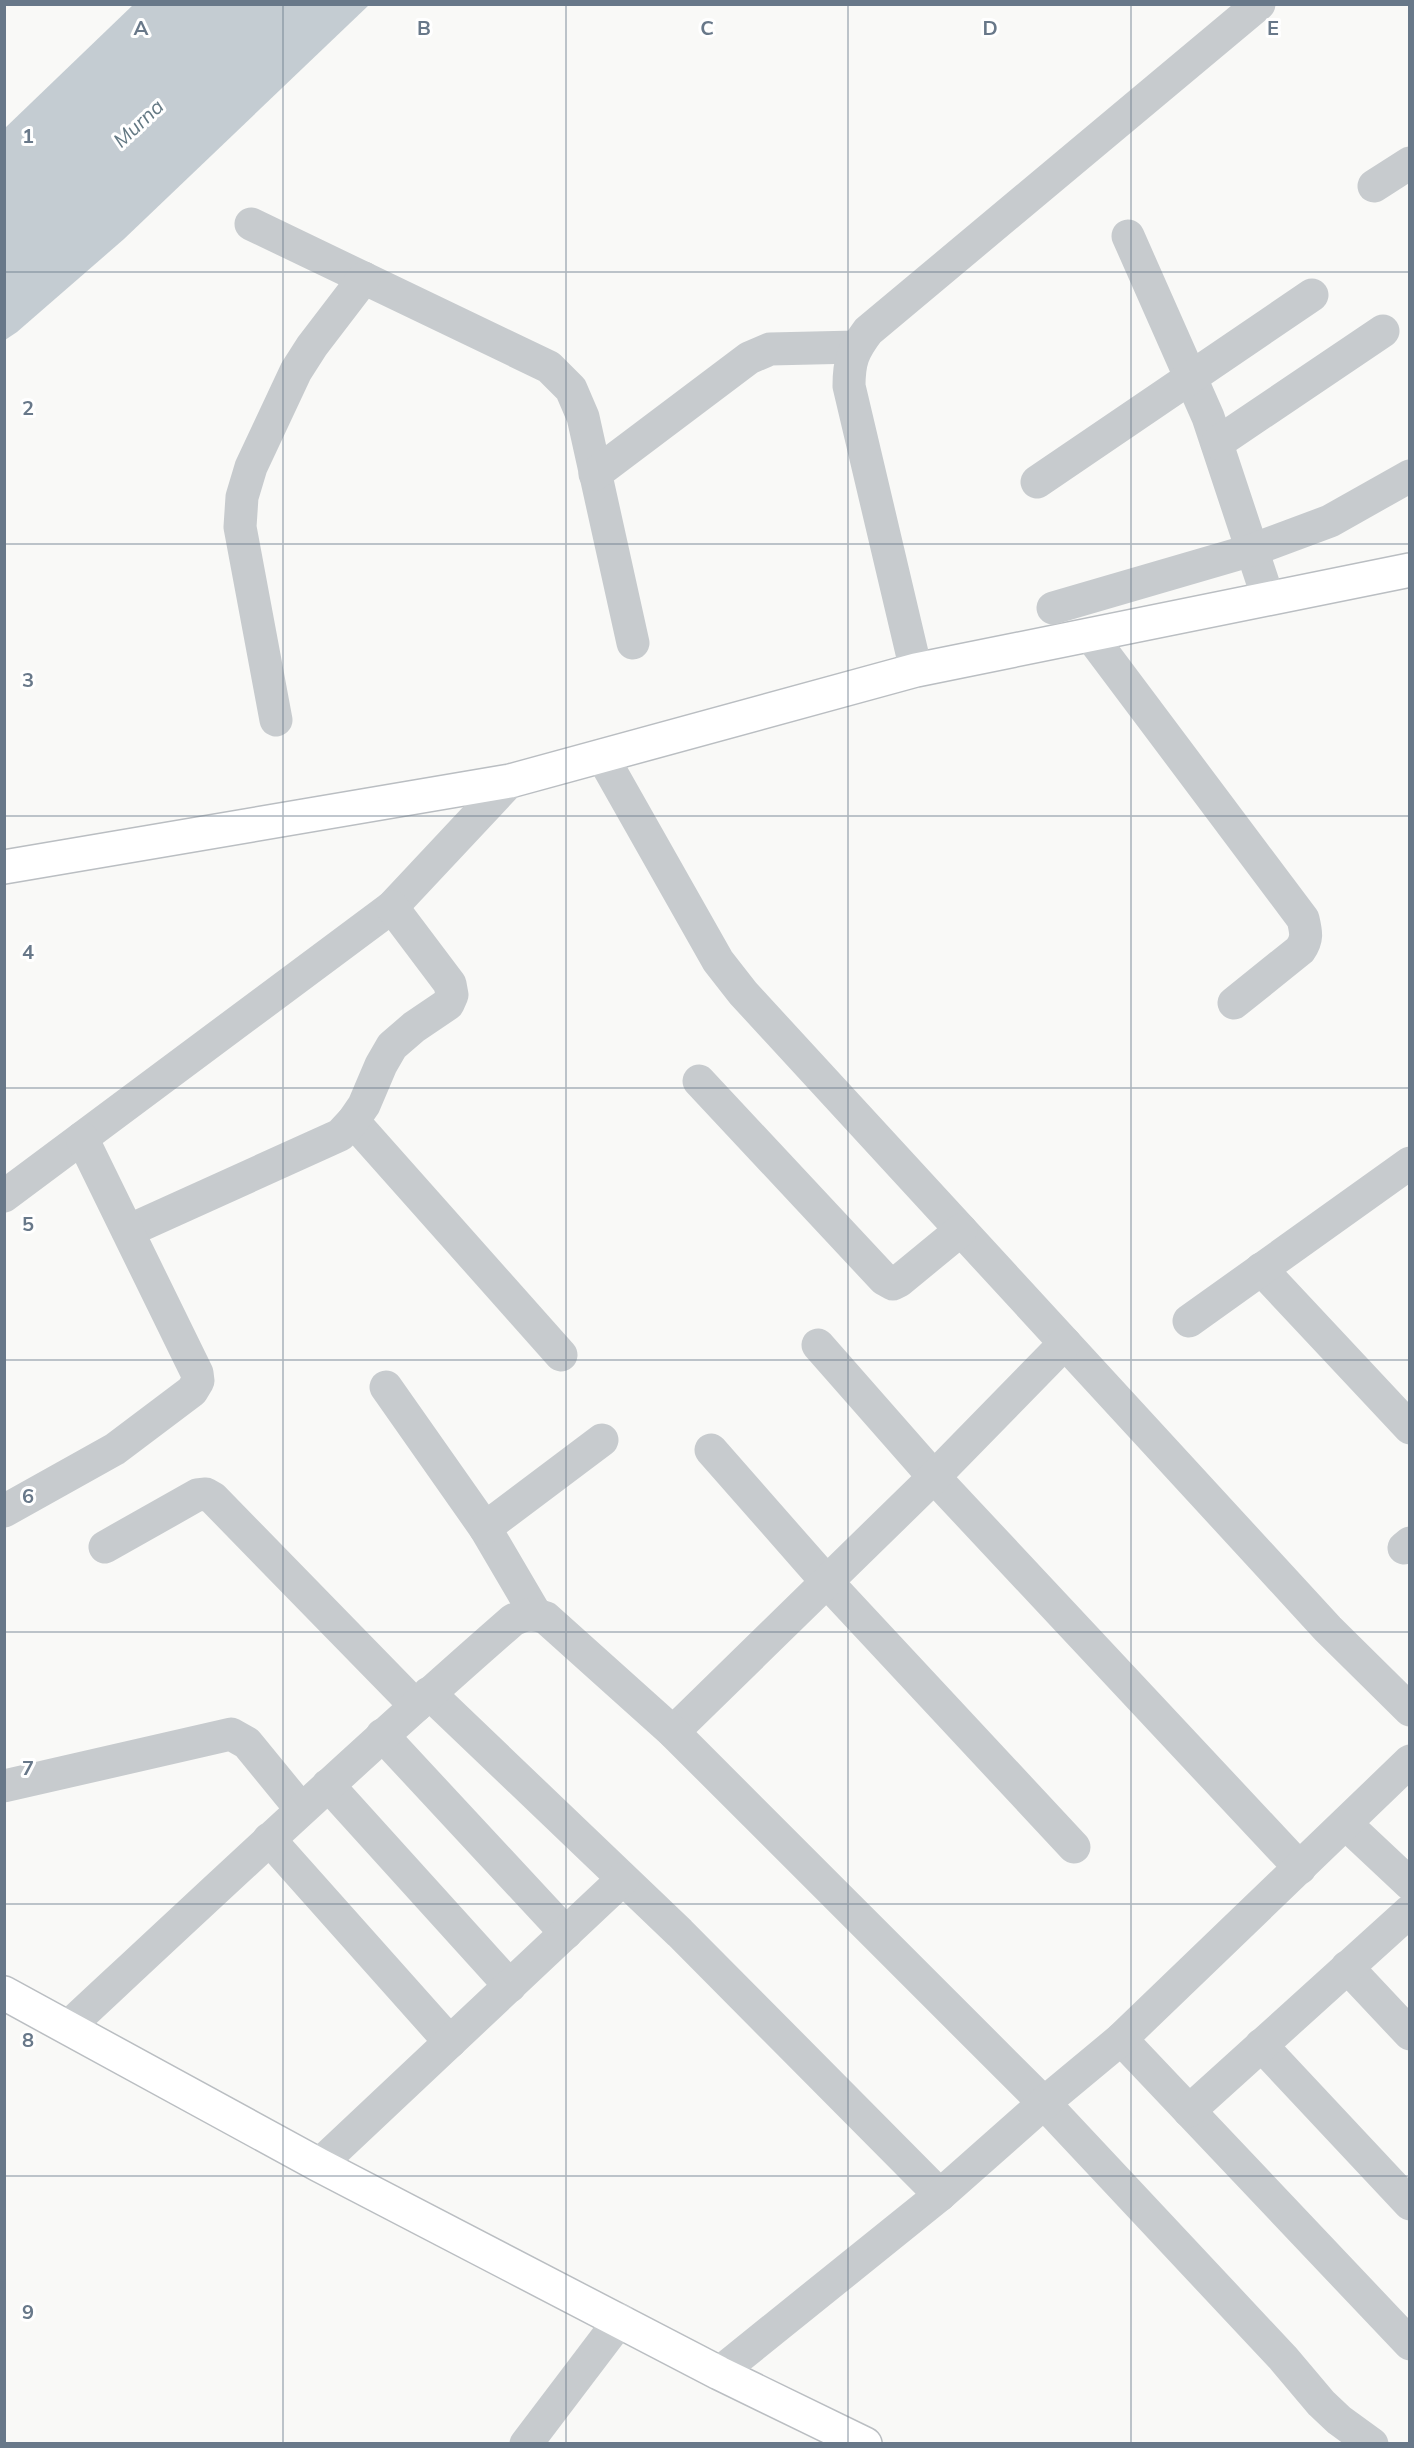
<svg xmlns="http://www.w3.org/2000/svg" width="1414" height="2448" font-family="Mulish,sans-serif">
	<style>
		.water { fill: #c4ccd2 }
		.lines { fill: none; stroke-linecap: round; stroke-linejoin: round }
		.major-casing { stroke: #babec2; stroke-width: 36 }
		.minor { stroke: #c7cbce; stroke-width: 33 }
		.major { stroke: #fff; stroke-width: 33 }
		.grid { fill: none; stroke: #687889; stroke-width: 1.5; stroke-opacity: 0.55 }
		.labels { text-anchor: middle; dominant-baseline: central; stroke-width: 6; stroke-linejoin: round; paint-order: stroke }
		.water-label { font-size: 20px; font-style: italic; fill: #637883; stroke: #fff }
		.grid-label { font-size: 20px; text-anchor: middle; font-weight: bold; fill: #687889; stroke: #fff; stroke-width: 6; stroke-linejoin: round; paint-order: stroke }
	</style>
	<rect width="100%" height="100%" fill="#f9f9f7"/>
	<polygon class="water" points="134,4 369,5 124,239 17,332 5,340 5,128"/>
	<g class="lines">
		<defs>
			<g id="major">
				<polyline points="4,867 510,781 916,670 1410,570"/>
				<polyline points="4,1993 319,2165 719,2373 865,2444"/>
			</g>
		</defs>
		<use href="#major" class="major-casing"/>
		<g class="minor">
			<polyline points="1374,186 1410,163"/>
			<polyline points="251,224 549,367 571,389 583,417 633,643"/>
			<polyline points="1128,236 1208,417 1268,598"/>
			<polyline points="1217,443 1383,331"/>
			<polyline points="595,474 749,358 770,349 856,347"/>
			<polyline points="1037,482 1312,295"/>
			<polyline points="1053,608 1252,550 1330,521 1410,476"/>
			<path d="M 1090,635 L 1303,919 C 1306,932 1308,939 1300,950 L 1234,1003"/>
			<path d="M 916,670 L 849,386 C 849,361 853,351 868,331 L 1259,4"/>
			<polyline points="276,720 240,527 242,497 251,467 296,371 312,346 364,278"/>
			<polyline points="602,756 718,961 743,993 1328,1629 1410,1710"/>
			<polyline points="699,1081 884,1279 893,1284 899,1281 961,1230"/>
			<polyline points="353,1121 561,1355"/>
			<polyline points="4,1196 392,907 510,781"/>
			<polyline points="128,1231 340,1135 353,1121 364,1105 381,1065 392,1046 414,1027 448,1004 452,995 450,984 392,907"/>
			<polyline points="1261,1269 1410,1428"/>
			<polyline points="1189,1321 1410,1163"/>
			<polyline points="818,1345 934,1477 1300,1868"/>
			<polyline points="386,1387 485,1528 535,1613"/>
			<polyline points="711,1450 827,1582 1074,1847"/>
			<polyline points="4,1511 115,1449 192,1391 198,1381 197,1373 82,1138"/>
			<polyline points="485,1528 602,1440"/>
			<polyline points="105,1547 197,1495 206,1494 213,1498 416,1706"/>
			<polyline points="1404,1548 1410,1543"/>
			<polyline points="429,1693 680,1933 940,2195"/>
			<polyline points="673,1732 934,1477 1065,1343"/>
			<polyline points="382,1735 566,1933"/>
			<polyline points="328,1785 510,1986"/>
			<polyline points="4,1786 231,1734 247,1743 301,1809"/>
			<polyline points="1346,1824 1410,1884"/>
			<polyline points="269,1839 450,2042"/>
			<polyline points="1347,1967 1410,2034"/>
			<path d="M 68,2027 C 215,1890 362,1752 513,1620 C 526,1614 533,1613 546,1618 L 673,1732 L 1044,2103 L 1283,2358 L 1321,2403 L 1339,2420 L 1372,2444"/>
			<polyline points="1121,2039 1410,2344"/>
			<polyline points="1261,2045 1410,2204"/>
			<polyline points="1189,2111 1410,1911"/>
			<polyline points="319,2165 623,1879"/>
			<polyline points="719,2373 940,2195 1044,2103 1121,2039 1410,1761"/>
			<polyline points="526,2444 620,2320"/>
		</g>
		<use href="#major" class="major"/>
	</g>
	<path class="grid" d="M 283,4 L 283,2444M 566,4 L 566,2444M 848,4 L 848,2444M 1131,4 L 1131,2444M 4,272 L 1410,272M 4,544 L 1410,544M 4,816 L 1410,816M 4,1088 L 1410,1088M 4,1360 L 1410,1360M 4,1632 L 1410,1632M 4,1904 L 1410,1904M 4,2176 L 1410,2176"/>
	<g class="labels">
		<g class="water-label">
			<text transform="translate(138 123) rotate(-43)">Murna</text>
		</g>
	</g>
	<g class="grid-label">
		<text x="141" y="35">A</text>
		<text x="424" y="35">B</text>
		<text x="707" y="35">C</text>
		<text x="990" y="35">D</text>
		<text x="1273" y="35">E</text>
		<text x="28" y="143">1</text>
		<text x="28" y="415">2</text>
		<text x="28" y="687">3</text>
		<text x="28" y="959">4</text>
		<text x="28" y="1231">5</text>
		<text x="28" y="1503">6</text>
		<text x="28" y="1775">7</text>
		<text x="28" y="2047">8</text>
		<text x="28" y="2319">9</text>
	</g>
	<rect width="1414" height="2448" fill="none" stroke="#687889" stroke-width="12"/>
</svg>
